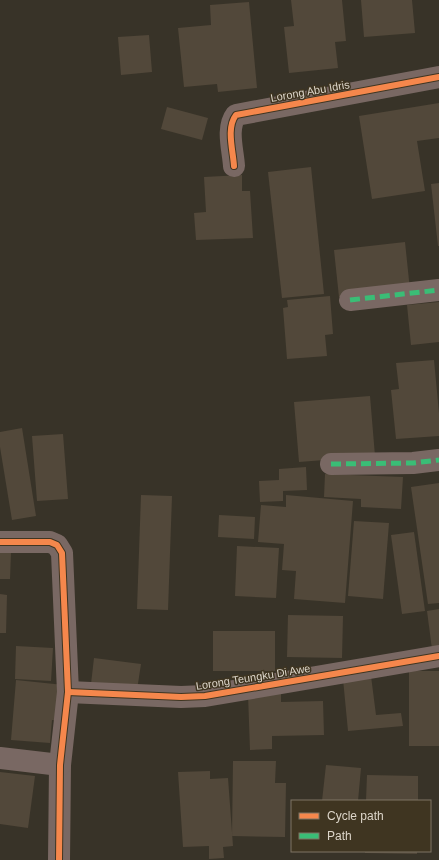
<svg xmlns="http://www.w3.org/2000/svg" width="439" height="860" font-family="Helvetica,sans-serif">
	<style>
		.building { fill: #52483a }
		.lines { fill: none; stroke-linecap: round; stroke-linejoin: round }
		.minor { stroke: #796863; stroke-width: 22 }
		.quiet { stroke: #3abd76; stroke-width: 5; stroke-dasharray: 10 5; stroke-linecap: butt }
		.cycleway-casing { stroke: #3f3521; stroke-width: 8 }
		.cycleway { stroke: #f5874c; stroke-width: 6 }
		.labels { text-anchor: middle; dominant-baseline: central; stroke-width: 3; stroke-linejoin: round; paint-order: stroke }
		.street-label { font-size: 11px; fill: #ddd6ca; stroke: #3f3521 }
	</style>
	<rect width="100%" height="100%" fill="#383328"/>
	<g class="building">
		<polygon points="291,0 342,0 346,41 335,42 338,68 289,73 284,27 294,26"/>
		<polygon points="361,0 412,0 415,33 364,37"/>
		<polygon points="249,2 257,88 218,92 217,84 184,87 178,28 211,25 210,5"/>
		<polygon points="149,35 152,72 121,75 118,37"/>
		<polygon points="439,103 439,138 417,141 425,191 372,199 359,116"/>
		<polygon points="167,107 208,118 202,140 161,129"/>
		<polygon points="311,167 324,294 282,298 268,172"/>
		<polygon points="242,175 242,191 250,191 253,238 196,240 194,213 206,212 204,177"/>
		<polygon points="439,183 439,246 438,246 431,184"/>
		<polygon points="405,242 410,290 339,297 334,250"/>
		<polygon points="330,296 333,334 325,335 327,356 287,359 283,308 288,307 287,300"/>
		<polygon points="439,302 439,342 411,345 407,305"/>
		<polygon points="434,360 439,413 439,436 396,439 391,390 399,389 396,363"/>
		<polygon points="370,396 375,456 299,462 294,402"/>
		<polygon points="22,428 36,516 12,520 0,447 0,432"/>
		<polygon points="63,434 68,499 37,501 32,436"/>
		<polygon points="306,467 307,490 283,491 283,501 260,502 259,481 279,480 279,469"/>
		<polygon points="325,474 403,477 401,509 361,507 361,499 324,497"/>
		<polygon points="439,483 439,603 428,604 411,487"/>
		<polygon points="141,495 172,496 168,610 137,609"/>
		<polygon points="286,495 353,501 345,603 294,599 296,571 282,570 284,544 258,542 261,505 286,507"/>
		<polygon points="219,515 255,517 254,539 218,537"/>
		<polygon points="354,521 389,523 383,599 348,596"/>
		<polygon points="414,532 425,611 402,614 391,535"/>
		<polygon points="237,546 279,548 276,598 235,596"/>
		<polygon points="0,552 11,552 10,579 0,579"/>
		<polygon points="0,594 7,595 6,633 0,633"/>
		<polygon points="439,609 439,648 432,649 427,611"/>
		<polygon points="288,615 343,616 342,658 287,657"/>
		<rect x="213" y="631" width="62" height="40"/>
		<polygon points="16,646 53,648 51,681 15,679"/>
		<polygon points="94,658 141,664 137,690 91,684"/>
		<rect x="409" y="671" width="30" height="75"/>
		<polygon points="371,676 376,715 401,713 403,726 348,731 343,679"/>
		<polygon points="16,680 64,685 61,721 52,720 50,743 11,740"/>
		<polygon points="281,693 281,702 323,701 324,735 272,736 272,749 250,750 248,694"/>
		<polygon points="233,761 276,761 275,783 286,783 285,837 232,836"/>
		<polygon points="326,765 361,768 358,801 322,801"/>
		<polygon points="210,771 210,779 228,778 233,846 223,847 224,858 209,859 209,846 183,847 178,772"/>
		<polygon points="0,772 35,776 28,828 0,824"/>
		<polygon points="367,775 418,776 418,801 366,801"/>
		<polygon points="365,851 417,851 417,854 365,853"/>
	</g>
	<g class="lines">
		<g class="minor">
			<path d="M 234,166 C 233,150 226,128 236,115 L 439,77"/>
			<polyline points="350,300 439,290"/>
			<polyline points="331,464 413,463 439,460"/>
			<polyline points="0,542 50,542 57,545 62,553 68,692 60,765 59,860"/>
			<polyline points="68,692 181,697 205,696 439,656"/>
			<polyline points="0,758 60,765"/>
		</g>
		<g class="quiet">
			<polyline points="350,300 439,290"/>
			<polyline points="331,464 413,463 439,460"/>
		</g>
		<defs>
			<g id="cycleway">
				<path d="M 234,166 C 233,150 226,128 236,115 L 439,77"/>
				<polyline points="0,542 50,542 57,545 62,553 68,692 60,765 59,860"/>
				<polyline points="68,692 181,697 205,696 439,656"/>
			</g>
		</defs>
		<use href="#cycleway" class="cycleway-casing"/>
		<use href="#cycleway" class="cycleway"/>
	</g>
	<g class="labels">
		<g class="street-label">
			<text transform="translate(310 91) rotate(-10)">Lorong Abu Idris</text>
			<text transform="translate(253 677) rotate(-9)">Lorong Teungku Di Awe</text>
		</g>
	</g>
	<rect x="291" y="800" width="140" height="52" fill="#3f3521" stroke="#7e7565"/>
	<rect x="299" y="813" width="20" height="6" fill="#f5874c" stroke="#7e7565"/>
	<text x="327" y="820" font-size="12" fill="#ddd6ca">Cycle path</text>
	<rect x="299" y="833" width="20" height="6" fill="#3abd76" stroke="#7e7565"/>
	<text x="327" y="840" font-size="12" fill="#ddd6ca">Path</text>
</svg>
